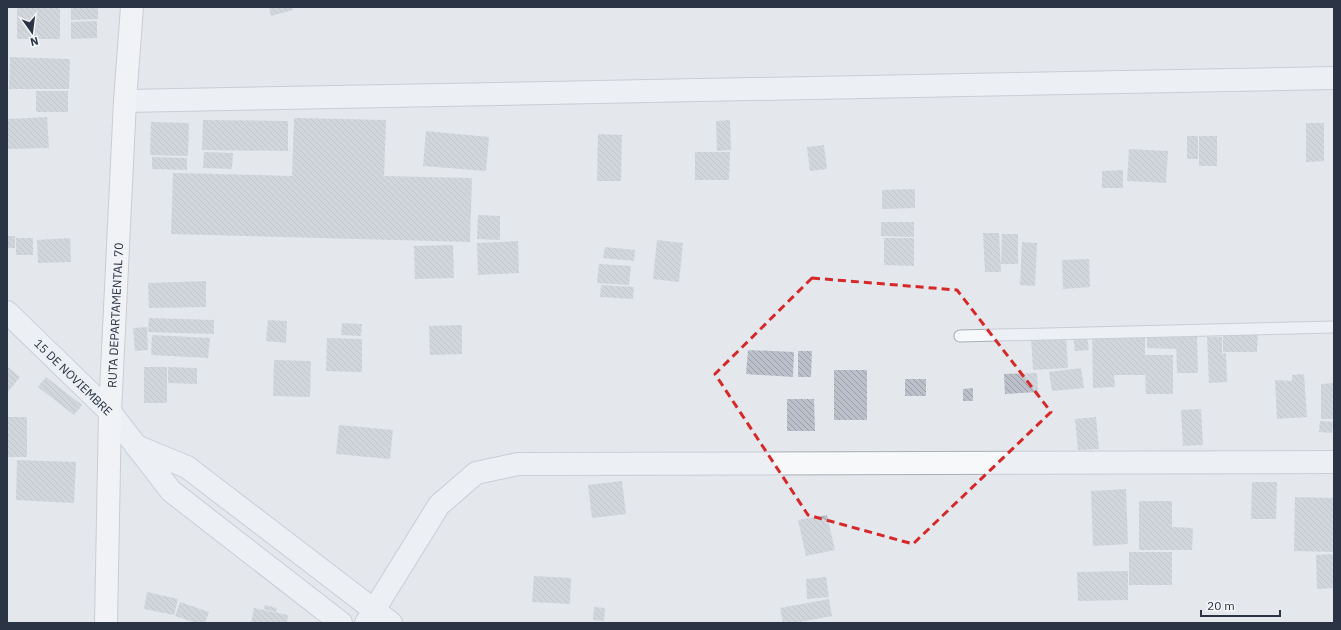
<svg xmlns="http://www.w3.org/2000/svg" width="1341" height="630" font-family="'IBM Plex Sans',sans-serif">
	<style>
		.building { fill: url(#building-back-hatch) }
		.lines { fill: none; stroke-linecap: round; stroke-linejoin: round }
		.service-casing { stroke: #a9aeb7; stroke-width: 13 }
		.minor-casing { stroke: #a9aeb7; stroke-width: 24 }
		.tertiary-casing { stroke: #a9aeb7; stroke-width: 24 }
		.secondary-casing { stroke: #a9aeb7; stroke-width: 24 }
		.service { stroke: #f7f8fa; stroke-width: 11 }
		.minor { stroke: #f7f8fa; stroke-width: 22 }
		.tertiary { stroke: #f7f8fa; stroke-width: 22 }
		.secondary { stroke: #fff; stroke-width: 22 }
		.marked { fill: none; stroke: #d62828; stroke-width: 3; stroke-dasharray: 8 5; stroke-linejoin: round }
		.labels { text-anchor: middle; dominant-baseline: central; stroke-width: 4; stroke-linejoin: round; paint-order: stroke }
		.street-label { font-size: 12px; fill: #2b3445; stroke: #f4f6f9 }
	</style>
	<defs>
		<pattern id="building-back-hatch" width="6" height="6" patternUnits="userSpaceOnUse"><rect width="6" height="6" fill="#bbc0ca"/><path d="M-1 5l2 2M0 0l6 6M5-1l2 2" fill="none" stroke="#989da6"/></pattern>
	</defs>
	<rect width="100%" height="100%" fill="#e4e7ec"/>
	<g class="building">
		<rect x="17" y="7" width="43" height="32"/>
		<polygon points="71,7 98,7 98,19 71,20"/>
		<polygon points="269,7 292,7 293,10 271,16"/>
		<polygon points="97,21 97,38 71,39 71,22"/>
		<polygon points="10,57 70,59 69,89 9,89"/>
		<rect x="36" y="91" width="32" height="21"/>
		<polygon points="47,117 49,148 7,149 7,119"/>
		<polygon points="294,118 386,120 384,176 472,178 470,242 171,234 173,173 292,176"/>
		<polygon points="203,120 288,121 288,151 202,150"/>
		<polygon points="730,120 731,150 717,151 716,121"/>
		<polygon points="151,122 189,123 188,156 150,155"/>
		<polygon points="1306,123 1324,123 1324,161 1306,162"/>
		<polygon points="426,131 489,137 486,171 423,166"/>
		<polygon points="598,134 622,135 621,181 597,181"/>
		<rect x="1187" y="136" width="11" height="23"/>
		<rect x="1199" y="136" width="18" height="30"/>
		<polygon points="824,145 827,169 810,171 807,147"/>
		<polygon points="1129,149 1168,151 1166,183 1127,181"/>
		<polygon points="204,152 233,153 232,169 203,168"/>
		<polygon points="695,152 730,152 729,180 695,180"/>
		<polygon points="152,157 187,158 187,170 152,169"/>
		<polygon points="1123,170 1123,188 1102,188 1102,171"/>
		<polygon points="915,189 915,208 882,209 882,190"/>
		<polygon points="478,215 500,216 500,240 477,239"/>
		<polygon points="881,222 914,222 914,237 881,236"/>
		<polygon points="983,233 999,233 1001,272 985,272"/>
		<polygon points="1002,234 1018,234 1018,264 1001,264"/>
		<rect x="7" y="236" width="8" height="12"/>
		<rect x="16" y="238" width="17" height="17"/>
		<polygon points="70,238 71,262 38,263 37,240"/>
		<polygon points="884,238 914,238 914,266 884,265"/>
		<polygon points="657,240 683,243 679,282 653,279"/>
		<polygon points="518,241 519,273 478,275 477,243"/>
		<polygon points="1022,242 1037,243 1035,286 1020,285"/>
		<polygon points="453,245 454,278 415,279 414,246"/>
		<polygon points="605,247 635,250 634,261 603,258"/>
		<polygon points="1089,259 1090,287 1063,289 1062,260"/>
		<polygon points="599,264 631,266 629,285 597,283"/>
		<polygon points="206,281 206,307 149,308 148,283"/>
		<polygon points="601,285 634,287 633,299 600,297"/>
		<polygon points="149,318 214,320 214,334 148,332"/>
		<polygon points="268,320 287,321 286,343 266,341"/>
		<polygon points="342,323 362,324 361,336 341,335"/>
		<polygon points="462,325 462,354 430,355 429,326"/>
		<polygon points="147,327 148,350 135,351 133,328"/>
		<polygon points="1223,333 1258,333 1257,352 1223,352"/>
		<polygon points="1087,334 1089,350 1075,351 1073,335"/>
		<polygon points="1092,334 1145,334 1145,355 1173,355 1173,394 1146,394 1145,375 1114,375 1115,387 1093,388"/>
		<polygon points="152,335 210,338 208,358 151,355"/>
		<polygon points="1197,335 1198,373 1177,373 1176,342 1176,349 1147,348 1147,336 1176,337"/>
		<polygon points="1066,336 1068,368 1033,370 1031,338"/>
		<polygon points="1207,337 1222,337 1222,354 1226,353 1227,382 1209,383"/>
		<polygon points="327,338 362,339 362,372 326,371"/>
		<polygon points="748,350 794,352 793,377 746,374"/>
		<polygon points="798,351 812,351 811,377 798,377"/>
		<polygon points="274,360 311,361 310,397 273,396"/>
		<polygon points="8,367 20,377 7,393 7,369"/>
		<rect x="144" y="367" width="23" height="36"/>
		<polygon points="168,367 197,368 197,384 168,383"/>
		<polygon points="1081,368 1084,388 1052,391 1049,372"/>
		<rect x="834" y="370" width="33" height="50"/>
		<polygon points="1037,373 1038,392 1005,394 1004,374"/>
		<polygon points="1304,374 1307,417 1277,419 1275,380 1292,381 1292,375"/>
		<polygon points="46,377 82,405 74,415 38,387"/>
		<rect x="905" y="379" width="21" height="17"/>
		<polygon points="1334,383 1334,419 1321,419 1321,384"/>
		<polygon points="973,388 973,401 963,401 963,389"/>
		<polygon points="787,399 814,399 815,431 787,431"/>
		<polygon points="1201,409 1203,445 1183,446 1181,410"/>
		<rect x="7" y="417" width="20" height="40"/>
		<polygon points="1096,417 1099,449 1078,450 1075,419"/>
		<polygon points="1320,421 1333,422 1332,433 1319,432"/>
		<polygon points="339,425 393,430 390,459 336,454"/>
		<polygon points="17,460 76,462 74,503 16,500"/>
		<polygon points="622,481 626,514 592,518 588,485"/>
		<polygon points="1252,482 1277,482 1276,519 1251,519"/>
		<polygon points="1126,489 1128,544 1093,546 1091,491"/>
		<polygon points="1295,497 1334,498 1334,552 1294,551"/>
		<polygon points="1139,501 1172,501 1172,527 1193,528 1192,550 1139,550"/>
		<polygon points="827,515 835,550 806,556 798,520"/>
		<rect x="1129" y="552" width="43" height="33"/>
		<polygon points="1334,554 1334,588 1317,589 1316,555"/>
		<polygon points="1128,571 1128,600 1078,601 1077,572"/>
		<polygon points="534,576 571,578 570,604 532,602"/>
		<polygon points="826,577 829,597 807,599 806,579"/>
		<polygon points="147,592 178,599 174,615 144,609"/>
		<polygon points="829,599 832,616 794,623 783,623 780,608"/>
		<polygon points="180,602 209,612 205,623 196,623 175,616"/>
		<polygon points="265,605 277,608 276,612 264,609"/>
		<polygon points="594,607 605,608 604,621 593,620"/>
		<polygon points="254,608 288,615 287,623 251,623"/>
	</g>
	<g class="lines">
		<defs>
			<polyline id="service" points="960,336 1334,327"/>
			<g id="minor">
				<polyline points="125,101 1334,78"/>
				<polyline points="366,623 439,505 476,473 518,464 1334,462"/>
			</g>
			<g id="tertiary">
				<path id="s1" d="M 7,312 L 110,412 L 171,491 L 341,623"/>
				<polyline points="136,446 187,467 391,623"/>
			</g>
			<g id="secondary">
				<path id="s2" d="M 106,623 L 110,412 L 125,101 L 132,7"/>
			</g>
		</defs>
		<use href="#service" class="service-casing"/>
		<use href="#minor" class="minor-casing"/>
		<use href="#tertiary" class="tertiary-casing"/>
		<use href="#secondary" class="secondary-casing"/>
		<use href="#service" class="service"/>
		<use href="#minor" class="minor"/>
		<use href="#tertiary" class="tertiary"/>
		<use href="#secondary" class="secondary"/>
	</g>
	<path d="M0 0H1341V630H0ZM 812,278 L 957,290 L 1051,412 L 913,544 L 808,515 L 715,374 Z" fill="#e4e7ec" fill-opacity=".55" fill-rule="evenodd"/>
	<path class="marked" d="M 812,278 L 957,290 L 1051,412 L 913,544 L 808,515 L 715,374 Z"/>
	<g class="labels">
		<g class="street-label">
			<text stroke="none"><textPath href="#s2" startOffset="308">RUTA DEPARTAMENTAL 70</textPath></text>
			<text stroke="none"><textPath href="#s1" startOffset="93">15 DE NOVIEMBRE</textPath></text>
		</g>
	</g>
	<rect width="1341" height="630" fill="none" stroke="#2b3445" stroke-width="16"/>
	<g transform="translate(32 32) rotate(166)" stroke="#f4f6f9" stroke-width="3" paint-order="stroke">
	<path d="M0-3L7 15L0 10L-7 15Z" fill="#2b3445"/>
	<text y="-6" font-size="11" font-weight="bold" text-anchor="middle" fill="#2b3445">N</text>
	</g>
	<path d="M1201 610v6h79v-6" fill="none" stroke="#2b3445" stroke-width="2"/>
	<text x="1207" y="610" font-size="12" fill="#2b3445" stroke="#f4f6f9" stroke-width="3" paint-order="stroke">20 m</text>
</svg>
